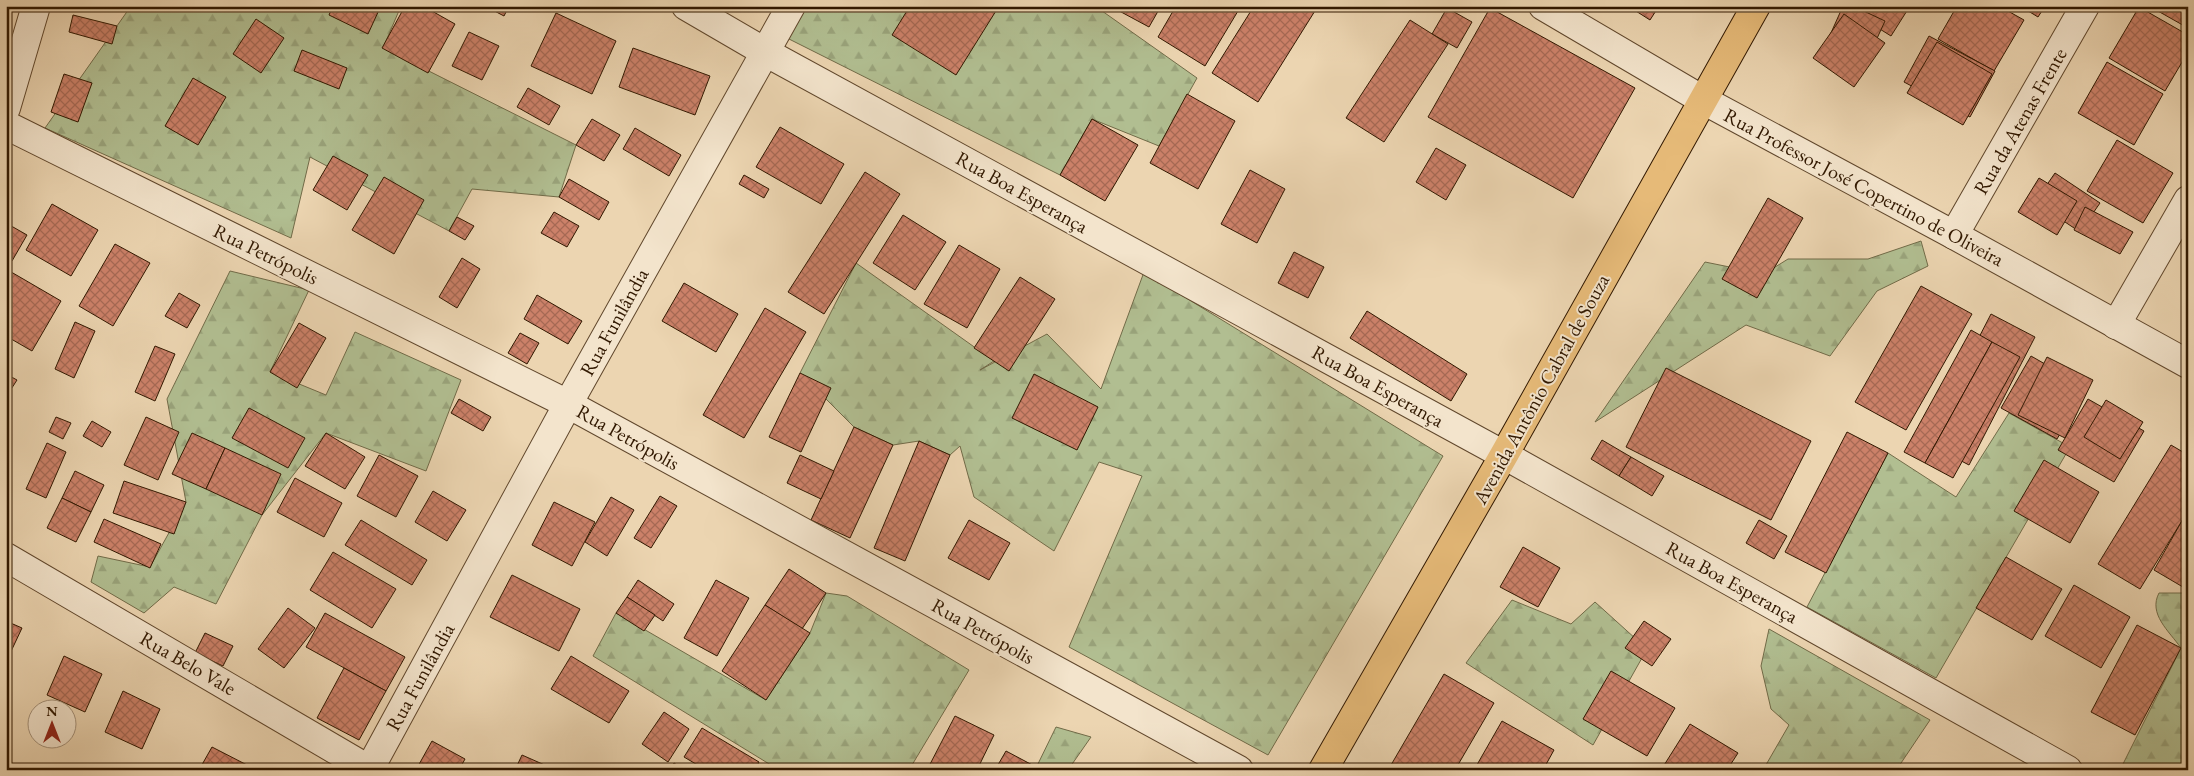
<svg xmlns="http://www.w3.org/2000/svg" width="2194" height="776" font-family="'EB Garamond',serif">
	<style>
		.forest { fill: url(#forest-firs); stroke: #716b48 }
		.building { fill: url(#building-cross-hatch); stroke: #311800 }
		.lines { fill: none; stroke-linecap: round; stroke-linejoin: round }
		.minor-casing { stroke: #60472c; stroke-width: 30 }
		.major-casing { stroke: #311800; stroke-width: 30 }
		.minor { stroke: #f3e4cc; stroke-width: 28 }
		.major { stroke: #e6ba78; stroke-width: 28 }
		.labels { text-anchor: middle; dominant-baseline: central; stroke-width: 4; stroke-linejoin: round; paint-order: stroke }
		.street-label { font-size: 20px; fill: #311800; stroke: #f3e4cc }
	</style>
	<defs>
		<pattern id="forest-firs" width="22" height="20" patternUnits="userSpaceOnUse" patternTransform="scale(1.25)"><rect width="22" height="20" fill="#b1be91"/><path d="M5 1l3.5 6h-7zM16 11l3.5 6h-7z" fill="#99a37b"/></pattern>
		<pattern id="building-cross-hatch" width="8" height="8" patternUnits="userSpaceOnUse" patternTransform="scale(1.25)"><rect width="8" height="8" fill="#cc8169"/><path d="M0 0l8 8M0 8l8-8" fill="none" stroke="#a66954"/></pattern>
	</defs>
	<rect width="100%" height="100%" fill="#ecd5b1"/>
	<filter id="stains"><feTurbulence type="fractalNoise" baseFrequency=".004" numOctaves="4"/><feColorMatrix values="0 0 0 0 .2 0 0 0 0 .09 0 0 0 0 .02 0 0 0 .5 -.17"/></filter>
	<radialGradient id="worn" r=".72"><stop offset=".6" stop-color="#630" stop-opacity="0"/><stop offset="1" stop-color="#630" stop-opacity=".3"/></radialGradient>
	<g class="forest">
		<polygon points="131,6 401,6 383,48 576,145 559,197 472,189 449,231 310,157 291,238 45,128"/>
		<polygon points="805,6 1095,6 1197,78 1159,146 1092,119 1060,175 787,38"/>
		<polygon points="1921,241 1928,266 1877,291 1830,356 1746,325 1595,422 1705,262 1764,274 1788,259 1868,259"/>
		<polygon points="856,263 994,361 980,370 1047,334 1101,389 1144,272 1443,456 1268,755 1069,647 1142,476 1099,462 1054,551 974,497 960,446 950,455 919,441 893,445 854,427 800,373"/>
		<polygon points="230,271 309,290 270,372 326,395 355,332 461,380 426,471 326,433 262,515 216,604 174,587 144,613 91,582 98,556 150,567 186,502 167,399"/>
		<polygon points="2009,413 2070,447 1936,678 1807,607 1888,453 1956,497"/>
		<polygon points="826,593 847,596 969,670 909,770 779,770 593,656 616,613 766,700 810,633"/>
		<path d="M 2159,593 L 2188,593 L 2188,770 L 2120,770 L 2181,648 C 2169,631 2148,614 2159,593 Z"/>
		<polygon points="1512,600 1571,624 1595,602 1647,649 1593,745 1466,663"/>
		<polygon points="1769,629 1930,720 1897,769 1763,770 1789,725 1771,709 1761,666"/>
		<polygon points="1056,727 1091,737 1068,770 1035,770"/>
	</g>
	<g class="building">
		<polygon points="333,6 371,6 379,10 368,34 329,15"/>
		<polygon points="405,6 423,6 455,24 428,73 382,48"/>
		<polygon points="485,6 509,6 504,16"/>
		<polygon points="910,6 999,6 956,75 892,35"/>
		<polygon points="1110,6 1161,6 1149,27"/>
		<polygon points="1176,6 1241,6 1205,66 1158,37"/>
		<polygon points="1254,6 1318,6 1258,102 1212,73"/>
		<polygon points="1628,6 1659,6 1650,20"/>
		<polygon points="1843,6 1910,6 1891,36"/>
		<polygon points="1843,6 1853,6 1885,21 1862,71 1822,53"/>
		<polygon points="1957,6 1999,6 2024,20 1994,71 1938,39"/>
		<polygon points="2020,6 2045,6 2038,17"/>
		<polygon points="2149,6 2188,6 2188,28"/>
		<polygon points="2139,7 2188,35 2188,52 2165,91 2109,58"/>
		<polygon points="1447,8 1472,22 1457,48 1432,34"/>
		<polygon points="1490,8 1635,88 1573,198 1428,117"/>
		<polygon points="556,13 616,41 592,94 531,66"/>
		<polygon points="1844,14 1885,43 1854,87 1813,58"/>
		<polygon points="73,15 117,26 112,44 69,32"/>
		<polygon points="256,19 284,38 261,73 233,54"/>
		<polygon points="1410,20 1448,44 1384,142 1346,118"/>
		<polygon points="469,32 499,46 482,80 452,66"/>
		<polygon points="1929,36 1995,71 1970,117 1904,82"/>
		<polygon points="1937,42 1992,74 1963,125 1907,93"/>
		<polygon points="633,48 710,76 695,115 619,87"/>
		<polygon points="302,50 347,68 339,89 294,71"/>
		<polygon points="2107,62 2163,94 2134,145 2078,113"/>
		<polygon points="64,74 92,83 78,122 51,112"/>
		<polygon points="193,78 226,97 198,145 165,126"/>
		<polygon points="528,88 560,106 549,125 517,107"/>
		<polygon points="1187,94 1235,121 1198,189 1150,163"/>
		<polygon points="592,119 620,135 604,161 576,145"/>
		<polygon points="1092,119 1138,145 1105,201 1060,175"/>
		<polygon points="780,127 844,164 821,204 756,167"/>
		<polygon points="635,128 681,155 669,176 623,149"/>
		<polygon points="2117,140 2173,173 2143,223 2087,191"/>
		<polygon points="1436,148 1466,165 1446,200 1416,182"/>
		<polygon points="333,156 368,175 347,210 313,190"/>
		<polygon points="1250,170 1285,189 1257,243 1221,224"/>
		<polygon points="865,172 900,194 824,314 788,292"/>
		<polygon points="2055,173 2100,203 2080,232 2035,202"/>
		<polygon points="744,175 769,189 764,198 739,184"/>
		<polygon points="384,177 424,200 394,254 352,230"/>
		<polygon points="2039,178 2077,201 2057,235 2018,212"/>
		<polygon points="569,179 609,202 599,220 559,197"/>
		<polygon points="1768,198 1803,218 1757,298 1722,279"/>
		<polygon points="52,204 98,230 71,276 26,250"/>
		<polygon points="2085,207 2133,232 2120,254 2074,230"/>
		<polygon points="554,212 579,226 567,247 541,233"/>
		<polygon points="903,215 946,242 915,290 873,263"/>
		<polygon points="457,217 474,226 465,240 449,231"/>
		<polygon points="6,223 27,235 12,261 6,257"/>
		<polygon points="115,244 150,263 113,326 79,306"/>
		<polygon points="959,245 1000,269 967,328 924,304"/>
		<polygon points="1294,252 1324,267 1308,298 1278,283"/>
		<polygon points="462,258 480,269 457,308 439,297"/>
		<polygon points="6,269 61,301 32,351 6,336"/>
		<polygon points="1020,277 1055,299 1009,371 974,348"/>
		<polygon points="684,283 738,314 716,352 662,321"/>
		<polygon points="1921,286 1972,314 1906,430 1855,402"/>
		<polygon points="179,293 200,305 187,328 165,316"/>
		<polygon points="537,295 582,321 568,344 524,319"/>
		<polygon points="765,308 806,332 744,438 703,415"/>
		<polygon points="1367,311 1467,374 1451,401 1350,338"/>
		<polygon points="1991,314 2035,337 1969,465 1925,442"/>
		<polygon points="75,322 95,331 74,378 55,369"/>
		<polygon points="299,323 326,338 297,388 270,372"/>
		<polygon points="1971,330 1992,342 1925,463 1904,452"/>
		<polygon points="520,333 539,343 527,364 508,353"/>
		<polygon points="1992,342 2020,357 1953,478 1925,463"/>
		<polygon points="155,346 175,354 155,401 135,392"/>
		<polygon points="2031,356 2087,388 2057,439 2001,408"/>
		<polygon points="2047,357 2093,380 2065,438 2018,415"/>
		<polygon points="1666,368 1811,441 1771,520 1626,447"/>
		<polygon points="800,373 831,388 801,452 769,437"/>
		<polygon points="6,374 17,380 6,397"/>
		<polygon points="1034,374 1098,407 1077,450 1012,418"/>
		<polygon points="459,399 491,417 483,431 451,413"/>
		<polygon points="2088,399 2144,431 2114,482 2058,450"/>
		<polygon points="2106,400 2143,422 2120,459 2084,437"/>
		<polygon points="249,408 305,438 288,468 232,438"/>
		<polygon points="56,417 71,423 63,439 49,432"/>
		<polygon points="146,417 179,432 158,480 124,465"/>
		<polygon points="92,421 111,432 102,447 83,436"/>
		<polygon points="854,427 893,445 850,538 811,520"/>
		<polygon points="1847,432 1888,453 1826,573 1785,552"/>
		<polygon points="192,433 225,448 206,489 172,474"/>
		<polygon points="326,433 365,457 345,489 305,466"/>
		<polygon points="1602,440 1631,457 1619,476 1591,459"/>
		<polygon points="919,441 950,455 905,561 874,548"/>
		<polygon points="47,443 66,452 46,498 26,489"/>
		<polygon points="2171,445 2188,455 2188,511 2140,589 2098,564"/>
		<polygon points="225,448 281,474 262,515 206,489"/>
		<polygon points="379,455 418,476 396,517 357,496"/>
		<polygon points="800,455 834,471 821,499 787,483"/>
		<polygon points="1631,457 1664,476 1652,496 1619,476"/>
		<polygon points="2044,460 2099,492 2070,543 2014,511"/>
		<polygon points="75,471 104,485 91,512 62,498"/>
		<polygon points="295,478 342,503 324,537 277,512"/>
		<polygon points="124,481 186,502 174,534 113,513"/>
		<polygon points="433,491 466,510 447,541 415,522"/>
		<polygon points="660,496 677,506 651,548 634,538"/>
		<polygon points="611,497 634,510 607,556 585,542"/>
		<polygon points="62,498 91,512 76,542 47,528"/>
		<polygon points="554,502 595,522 572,566 532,545"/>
		<polygon points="104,519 161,544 150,568 94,542"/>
		<polygon points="2183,519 2188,522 2188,590 2154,570"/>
		<polygon points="361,520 427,560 412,585 345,545"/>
		<polygon points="969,520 1010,543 989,580 948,558"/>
		<polygon points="1759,520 1787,536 1774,559 1746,543"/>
		<polygon points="1523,547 1560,568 1538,607 1500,587"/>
		<polygon points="333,552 396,589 372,628 310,590"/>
		<polygon points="2006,557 2062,589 2032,640 1976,608"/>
		<polygon points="789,569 826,593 802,629 765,605"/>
		<polygon points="512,575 580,609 559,651 490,617"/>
		<polygon points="638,580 674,604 663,621 627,597"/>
		<polygon points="716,580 749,598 717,656 684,638"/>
		<polygon points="2074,585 2130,617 2101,668 2045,636"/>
		<polygon points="627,597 655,615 644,631 616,613"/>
		<polygon points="765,605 810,633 766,700 722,671"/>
		<polygon points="288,608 315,628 284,668 258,649"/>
		<polygon points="325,613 405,657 386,691 306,647"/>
		<polygon points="6,621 22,628 6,662"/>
		<polygon points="1644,621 1671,639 1652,666 1625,648"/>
		<polygon points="2137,625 2181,648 2135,735 2091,712"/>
		<polygon points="205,633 233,646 223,666 195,653"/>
		<polygon points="64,656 102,674 85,712 47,695"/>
		<polygon points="571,656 629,691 609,723 551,689"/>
		<polygon points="344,668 386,691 359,740 317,718"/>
		<polygon points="1611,671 1675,708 1647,756 1583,719"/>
		<polygon points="1444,674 1494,703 1455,770 1400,770 1391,765"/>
		<polygon points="123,691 160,709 142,749 105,732"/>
		<polygon points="664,712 689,729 668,762 642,744"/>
		<polygon points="955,716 994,735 977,770 927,770"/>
		<polygon points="1502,721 1554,750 1543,770 1474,770"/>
		<polygon points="1690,724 1738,753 1727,770 1661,770"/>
		<polygon points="702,728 759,762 755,770 706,770 684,757"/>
		<polygon points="432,741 465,759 459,770 421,770 417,768"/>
		<polygon points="212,747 247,765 245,770 199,770"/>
		<polygon points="1006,751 1038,768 1037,770 995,770"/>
		<polygon points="522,755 556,770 515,770"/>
		<polygon points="674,763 684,770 669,770"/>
	</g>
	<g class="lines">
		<defs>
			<g id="minor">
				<polyline points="686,6 765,52 1504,455 2068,770"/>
				<polyline points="1543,6 1703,100 1954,235 2188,364"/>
				<polyline points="6,108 36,6"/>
				<polyline points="6,125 568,404 1239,770"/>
				<polyline points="1954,235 2085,6"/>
				<polyline points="2116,325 2188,200"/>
				<polyline points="6,557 370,770"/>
				<polyline points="369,770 568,404 791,6"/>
			</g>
			<polyline id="major" points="1323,770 1504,455 1756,6"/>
		</defs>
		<use href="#minor" class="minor-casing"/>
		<use href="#major" class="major-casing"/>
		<use href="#minor" class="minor"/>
		<use href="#major" class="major"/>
	</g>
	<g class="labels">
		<g class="street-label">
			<text transform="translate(2020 121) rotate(-60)">Rua da Atenas Frente</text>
			<text transform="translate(1864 187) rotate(28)">Rua Professor José Copertino de Oliveira</text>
			<text transform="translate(1022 192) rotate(29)">Rua Boa Esperança</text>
			<text transform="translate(266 254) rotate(26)">Rua Petrópolis</text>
			<text transform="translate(614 322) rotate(-61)">Rua Funilândia</text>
			<text transform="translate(1378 386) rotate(29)">Rua Boa Esperança</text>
			<text transform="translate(1541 389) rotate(-61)">Avenida Antônio Cabral de Souza</text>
			<text transform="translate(628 437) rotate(29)">Rua Petrópolis</text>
			<text transform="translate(1732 582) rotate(29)">Rua Boa Esperança</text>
			<text transform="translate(983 631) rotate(29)">Rua Petrópolis</text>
			<text transform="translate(188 663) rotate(30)">Rua Belo Vale</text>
			<text transform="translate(420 677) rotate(-61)">Rua Funilândia</text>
		</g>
	</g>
	<rect width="2194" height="776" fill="none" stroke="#ecd5b1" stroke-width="25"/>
	<rect x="8" y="8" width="2179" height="761" fill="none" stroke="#311800" stroke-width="2.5"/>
	<rect x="12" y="12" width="2169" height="751" fill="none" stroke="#311800"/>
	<g transform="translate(52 724)"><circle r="24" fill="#f3e4cc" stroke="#a5927a"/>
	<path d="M0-4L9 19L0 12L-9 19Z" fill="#8f2418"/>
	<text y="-8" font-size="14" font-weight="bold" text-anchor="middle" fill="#311800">N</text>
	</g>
	<rect width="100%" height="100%" filter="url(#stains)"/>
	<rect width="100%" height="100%" fill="url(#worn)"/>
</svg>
